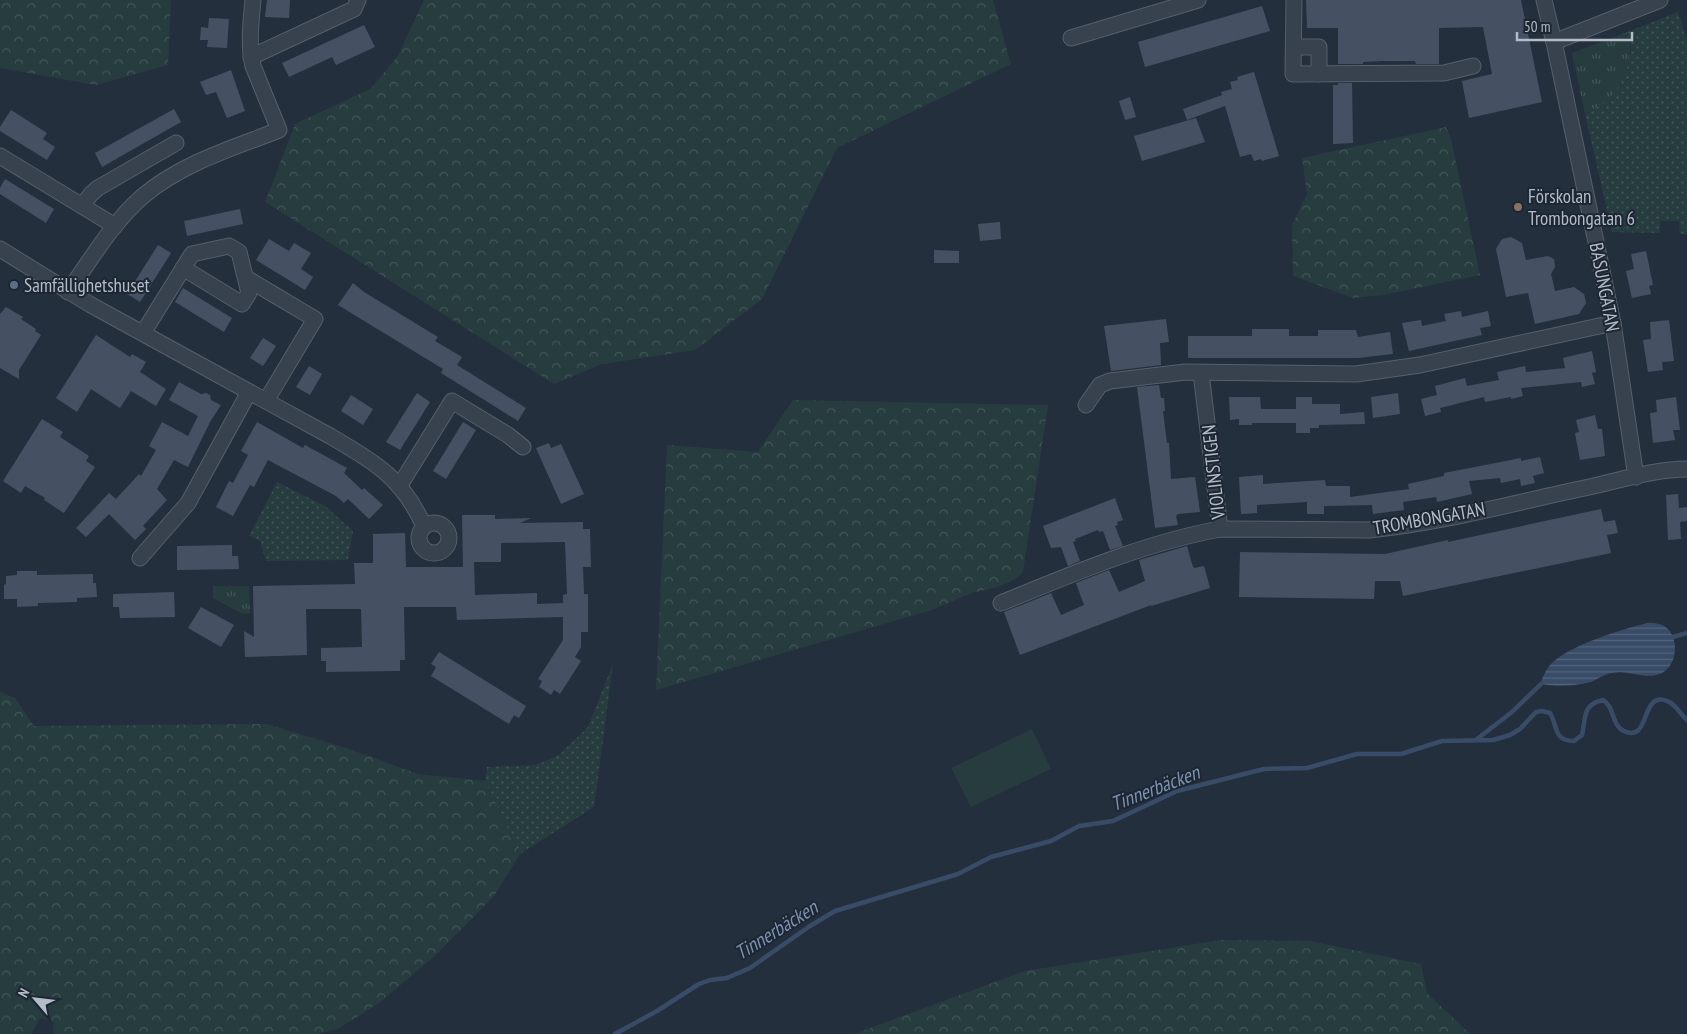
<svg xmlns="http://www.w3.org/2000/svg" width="1687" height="1034" font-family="'PT Sans Narrow',sans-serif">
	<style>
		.grass { fill: url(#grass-dots) }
		.forest { fill: url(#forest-crowns) }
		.park { fill: url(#park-tufts) }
		.pitch { fill: #263c3f }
		.water { fill: url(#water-rules) }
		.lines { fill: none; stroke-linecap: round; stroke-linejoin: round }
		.stream { stroke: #394c67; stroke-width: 4.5 }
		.building { fill: #455162; fill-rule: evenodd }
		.minor-casing { stroke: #565f6c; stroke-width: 17 }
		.minor { stroke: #38414e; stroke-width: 15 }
		.education-dot { fill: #8d6e63; stroke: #1d2633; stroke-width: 2 }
		.service-dot { fill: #5c6f8a; stroke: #1d2633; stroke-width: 2 }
		.labels { text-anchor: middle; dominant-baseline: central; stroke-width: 4; stroke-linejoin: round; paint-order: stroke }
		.poi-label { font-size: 19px; fill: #b4bcc9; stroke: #1d2633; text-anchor: start }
		.street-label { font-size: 19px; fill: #b4bcc9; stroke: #1d2633 }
		.water-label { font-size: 20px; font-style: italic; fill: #7c92b1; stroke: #1d2633 }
	</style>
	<defs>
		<pattern id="grass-dots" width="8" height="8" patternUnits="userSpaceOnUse" patternTransform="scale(1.25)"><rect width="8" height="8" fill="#263c3f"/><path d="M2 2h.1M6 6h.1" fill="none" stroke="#435659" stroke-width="1.8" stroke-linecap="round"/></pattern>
		<pattern id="forest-crowns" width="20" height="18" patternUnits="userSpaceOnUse" patternTransform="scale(1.25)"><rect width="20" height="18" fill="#263c3f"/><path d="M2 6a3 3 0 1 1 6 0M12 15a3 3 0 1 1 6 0" fill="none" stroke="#435659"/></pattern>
		<pattern id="park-tufts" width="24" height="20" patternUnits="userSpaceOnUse" patternTransform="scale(1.25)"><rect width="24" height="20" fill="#263c3f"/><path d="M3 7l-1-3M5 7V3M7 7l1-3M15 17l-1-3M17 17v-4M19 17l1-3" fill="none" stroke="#435659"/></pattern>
		<pattern id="water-rules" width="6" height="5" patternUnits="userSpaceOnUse" patternTransform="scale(1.25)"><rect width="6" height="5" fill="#394c67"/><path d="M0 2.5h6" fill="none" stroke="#53647b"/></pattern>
	</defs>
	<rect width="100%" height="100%" fill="#242f3e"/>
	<g class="grass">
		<polygon points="1678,12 1687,39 1687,234 1680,234 1679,221 1660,221 1660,233 1612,232 1585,114 1595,109 1631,53 1630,31"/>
		<polygon points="277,482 325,506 353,531 348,560 266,561 260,541 249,536"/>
		<polygon points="613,664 594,807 520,854 485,781 487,767 536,765 559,755 588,727"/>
	</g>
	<g class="forest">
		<polygon points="0,0 171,0 168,65 96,85 0,68"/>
		<polygon points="424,0 993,0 1011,64 837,148 762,299 695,350 602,364 554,384 265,202 295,124 370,89 398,56"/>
		<polygon points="1446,127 1451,139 1480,275 1383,295 1353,298 1293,276 1292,225 1307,194 1302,158"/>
		<path d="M 793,400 L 1048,405 L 1023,572 C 1007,588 993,587 973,593 C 959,597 945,605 932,610 L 656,690 L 667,445 L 758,452 Z"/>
		<polygon points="0,692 15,698 34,726 267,724 349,749 418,774 485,781 520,854 494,896 435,956 379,1003 338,1029 317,1034 53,1034 54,1022 40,1018 31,1034 0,1034"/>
		<polygon points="1221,940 1310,941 1421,964 1427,993 1470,1034 854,1034 1025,971"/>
	</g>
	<g class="park">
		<path d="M 1630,31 C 1632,71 1623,95 1585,114 L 1572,53 Z"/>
		<polygon points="213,586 249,586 250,613 243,614 213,598"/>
	</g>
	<polygon class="pitch" points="1032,729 1051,769 971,807 951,768"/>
	<path class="water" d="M 1647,623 C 1654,623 1662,623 1668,629 C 1679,641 1677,665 1662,673 C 1646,681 1628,669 1612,673 C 1605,674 1598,679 1591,682 C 1575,686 1557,687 1541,684 C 1542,678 1546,669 1551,664 C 1570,645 1620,630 1647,623 Z"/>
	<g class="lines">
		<g class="stream">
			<polyline points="1673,637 1687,633"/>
			<polyline points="1477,739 1512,712 1541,684"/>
			<path d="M 615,1034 L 657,1011 L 699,984 L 710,980 L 727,978 L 750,968 L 810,926 L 835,911 L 958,874 L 991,857 L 1051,841 L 1079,826 L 1113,821 L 1177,791 L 1264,769 L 1307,768 L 1357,754 L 1401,754 L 1442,741 L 1493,740 L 1510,735 L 1520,729 L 1536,712 L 1542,711 L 1550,713 C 1558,726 1553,741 1574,741 L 1582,735 C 1586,718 1582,704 1603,700 C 1615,707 1611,725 1624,731 C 1651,744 1640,690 1667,701 C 1676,704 1680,714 1687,720"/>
		</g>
	</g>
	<g class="building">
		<polygon points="267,0 290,0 289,18 265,17"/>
		<polygon points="1306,0 1521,0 1542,102 1469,118 1462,81 1492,74 1483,27 1439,28 1439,64 1416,64 1415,61 1382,61 1363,62 1363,64 1338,64 1338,28 1307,28"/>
		<polygon points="1262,6 1270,31 1145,67 1138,42"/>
		<polygon points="209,18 229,19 227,48 207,47 208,40 200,40 201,27 208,28"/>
		<polygon points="364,25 375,47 336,65 332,57 289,77 282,63"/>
		<polygon points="231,70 245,111 227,118 216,92 206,95 200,82"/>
		<polygon points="1254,72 1279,156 1262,161 1261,159 1254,161 1251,154 1240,157 1225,106 1187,120 1183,109 1222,95 1221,92 1232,89 1230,82 1238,80 1237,77"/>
		<polygon points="1338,83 1352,83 1353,143 1333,144 1333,85 1338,85"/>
		<polygon points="1130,97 1136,117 1125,120 1119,101"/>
		<polygon points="174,109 181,122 102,167 95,153"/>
		<polygon points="11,110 47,133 43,139 55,147 47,160 0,131 0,127"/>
		<polygon points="1196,118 1205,142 1142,161 1134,136"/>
		<polygon points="5,179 54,209 46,223 0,194 0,188"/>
		<polygon points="240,209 243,224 187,236 184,221"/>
		<polygon points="1000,222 1001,239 980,241 978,224"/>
		<polygon points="1511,237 1522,243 1526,260 1548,256 1554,259 1555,267 1551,274 1555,291 1574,287 1584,294 1586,303 1579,314 1535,324 1528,293 1506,297 1496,249 1502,239"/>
		<polygon points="269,239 289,251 294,243 311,253 301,269 313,277 305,290 256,260"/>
		<polygon points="158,245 171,253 140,302 127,294"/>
		<polygon points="934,250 959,251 959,263 934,263"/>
		<polygon points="1646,251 1653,285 1649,286 1651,294 1632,298 1626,271 1634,269 1631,254"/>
		<polygon points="353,283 364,292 438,337 435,341 462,357 457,365 526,408 518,421 441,373 443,369 338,305"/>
		<polygon points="183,288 232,318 224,332 175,302"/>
		<polygon points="6,307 23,317 21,319 36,329 35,331 41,335 19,370 19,379 0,368 0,314"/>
		<polygon points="1461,311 1462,317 1488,311 1491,326 1480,328 1482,335 1409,351 1402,323 1421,320 1422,326 1446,321 1444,314"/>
		<polygon points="1166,319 1169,342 1160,343 1161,365 1111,371 1104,326"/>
		<polygon points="1669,320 1674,361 1662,362 1663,370 1648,372 1643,340 1651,339 1650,322"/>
		<polygon points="1252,329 1289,329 1289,336 1318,336 1318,330 1356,330 1358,337 1390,332 1393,354 1358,358 1188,358 1188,336 1252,336"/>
		<polygon points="96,335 130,357 132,354 146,362 140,372 166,389 156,406 131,391 120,408 91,389 77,412 56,398"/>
		<polygon points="263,338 276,346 263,366 250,358"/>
		<polygon points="1592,351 1596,372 1592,373 1595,384 1582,387 1581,382 1521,388 1523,396 1511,399 1511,397 1485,402 1484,397 1440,408 1441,412 1425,416 1421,399 1437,395 1435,386 1465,378 1467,386 1499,380 1497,372 1525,366 1526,372 1565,368 1563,358"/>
		<polygon points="309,366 322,374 310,395 296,387"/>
		<polygon points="179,382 201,394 206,393 210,395 211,400 221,405 210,422 188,467 174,460 157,489 167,500 143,526 146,529 135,540 109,514 86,537 76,528 109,493 116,499 139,474 141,476 156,450 149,446 162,422 188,436 198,416 169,400"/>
		<polygon points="1159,385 1161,398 1164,398 1165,411 1163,411 1167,443 1169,443 1171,479 1195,477 1200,512 1178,514 1176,516 1178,525 1155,528 1137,387"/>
		<polygon points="417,393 430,402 400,450 386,442"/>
		<polygon points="1398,393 1400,414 1373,418 1371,397"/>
		<polygon points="351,395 373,409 363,425 341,411"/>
		<polygon points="1229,397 1260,397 1261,409 1296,409 1296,397 1312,397 1312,404 1340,404 1340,414 1364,412 1365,424 1319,425 1319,428 1310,428 1310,433 1296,433 1296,423 1252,423 1252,425 1239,425 1239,419 1230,420"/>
		<polygon points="1676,397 1680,430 1673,430 1675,440 1653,443 1650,413 1657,412 1656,400"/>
		<polygon points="1595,415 1598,429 1602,429 1605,456 1580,460 1575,433 1579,432 1576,420"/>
		<polygon points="42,419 63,432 60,437 89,456 86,461 95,467 64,513 44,500 45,498 25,486 21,493 3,481"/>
		<polygon points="257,422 303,448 305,445 347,468 344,473 362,490 364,488 383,505 369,519 348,499 344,503 336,496 268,460 254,487 250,485 233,516 216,507 229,481 233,483 248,455 241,451"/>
		<polygon points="463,422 476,430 446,479 433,471"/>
		<polygon points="549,443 551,448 561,444 584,494 561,504 536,448"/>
		<polygon points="1540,457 1544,473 1533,476 1535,483 1521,486 1520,479 1501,483 1500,478 1469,481 1472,494 1437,502 1436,497 1403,502 1404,510 1373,514 1372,505 1324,506 1324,514 1307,514 1307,502 1257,505 1257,513 1241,514 1239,477 1263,475 1263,484 1325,480 1326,486 1350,486 1350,497 1409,489 1408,484 1444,476 1444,473 1521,458 1521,461"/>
		<polygon points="1678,494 1679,508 1687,507 1687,521 1680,522 1681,539 1668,540 1666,495"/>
		<polygon points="1115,498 1123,520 1117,522 1118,525 1115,526 1123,546 1110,550 1103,531 1099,532 1098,530 1075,539 1076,541 1073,542 1080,561 1068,566 1061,547 1051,548 1043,526"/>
		<polygon points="1601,509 1604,522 1615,520 1618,533 1607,535 1611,553 1403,596 1400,581 1375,581 1374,599 1239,597 1240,552 1385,554 1448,540 1448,542"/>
		<path d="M 462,515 L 495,515 L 495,519 L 531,518 L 520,523 L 583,522 L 583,529 L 590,529 L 591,567 L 583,567 L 584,594 L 588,594 L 588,632 L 581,632 L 581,647 L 575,657 L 581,661 L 560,694 L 554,690 L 551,695 L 539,687 L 542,681 L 538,679 L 563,640 L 563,617 L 457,620 L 456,607 L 404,607 L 405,660 L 400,660 L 400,671 L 326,672 L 326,661 L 321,661 L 321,648 L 362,647 L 361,609 L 306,609 L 307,655 L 245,657 L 244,631 L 254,637 L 253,586 L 355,584 L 354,563 L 373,563 L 373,534 L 405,533 L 406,567 L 463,567 ZM 565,542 L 567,594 L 563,595 L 563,603 L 537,604 L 537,593 L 475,595 L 474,562 L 501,562 L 501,543 Z"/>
		<polygon points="232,545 232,556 238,556 239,569 177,570 177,546"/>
		<polygon points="1187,546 1193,567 1195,568 1204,566 1210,588 1151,606 1151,605 1020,655 1004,612 1051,593 1061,615 1084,605 1076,583 1109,570 1119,592 1145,581 1139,560"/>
		<polygon points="17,571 37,571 37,575 93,574 93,583 96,583 97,597 77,598 77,602 38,603 38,606 17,607 17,599 4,599 4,585 6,584 6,576 17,575"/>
		<polygon points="174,592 175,617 120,618 119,607 113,607 113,594"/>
		<polygon points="201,607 234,625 221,647 188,628"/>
		<polygon points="439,652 526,706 519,718 514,715 509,724 431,676 436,667 431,664"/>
	</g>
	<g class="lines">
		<defs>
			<g id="minor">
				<polyline points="1294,0 1293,74 1444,73 1473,66"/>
				<polyline points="1544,0 1554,42"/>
				<polyline points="1071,38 1198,0"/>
				<polyline points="1294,47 1319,47 1319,74"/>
				<polyline points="251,57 354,9 358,0"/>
				<polyline points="0,156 115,226"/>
				<polyline points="82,206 91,194 98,188 176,143"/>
				<path d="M 0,249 L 91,305 L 330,436 C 375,463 401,476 424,526"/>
				<polyline points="246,278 315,319 266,401"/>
				<path d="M 68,292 C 91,259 113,222 143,196 C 182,163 233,148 279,130 L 253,66 C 248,44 251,22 253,0"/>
				<polyline points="143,333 192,254 229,246 239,252 249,293 242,304 183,268"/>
				<polyline points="1201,373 1220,529"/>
				<polyline points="1086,405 1100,385 1110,381 1185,372 1356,374 1420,365 1613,323"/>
				<polyline points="1636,477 1613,323 1554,42 1660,0"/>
				<polyline points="400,485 452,401 508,435 523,447"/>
				<circle cx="434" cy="538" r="15"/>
				<polyline points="140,558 188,503 249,392"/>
				<path d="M 1001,603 C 1072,574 1144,543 1220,529 L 1369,530 C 1443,523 1517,502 1589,487 C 1621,480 1655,469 1687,469"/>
			</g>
		</defs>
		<use href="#minor" class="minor-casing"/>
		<use href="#minor" class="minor"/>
	</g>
	<circle class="education-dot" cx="1518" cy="207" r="5"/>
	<circle class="service-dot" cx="14" cy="285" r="5"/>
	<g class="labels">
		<g class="poi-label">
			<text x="1528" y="196">Förskolan<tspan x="1528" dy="22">Trombongatan 6</tspan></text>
			<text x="24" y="285">Samfällighetshuset</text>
		</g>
		<g class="street-label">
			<text transform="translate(1605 287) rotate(79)">BASUNGATAN</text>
			<text transform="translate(1213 472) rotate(-96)">VIOLINSTIGEN</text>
			<text transform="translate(1429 518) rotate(-10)">TROMBONGATAN</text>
		</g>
		<g class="water-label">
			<text transform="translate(1155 788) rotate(-21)">Tinnerbäcken</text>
			<text transform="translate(776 930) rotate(-32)">Tinnerbäcken</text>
		</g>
	</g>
	<g transform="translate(35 999) rotate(298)" stroke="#1d2633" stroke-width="4" paint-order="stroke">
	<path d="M0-4L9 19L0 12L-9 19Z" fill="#b4bcc9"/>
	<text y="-8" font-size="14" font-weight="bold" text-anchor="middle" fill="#b4bcc9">N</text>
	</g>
	<path d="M1517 32v8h115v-8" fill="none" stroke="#b4bcc9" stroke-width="2.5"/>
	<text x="1524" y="32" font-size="15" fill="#b4bcc9" stroke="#1d2633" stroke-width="4" paint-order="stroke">50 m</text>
</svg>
